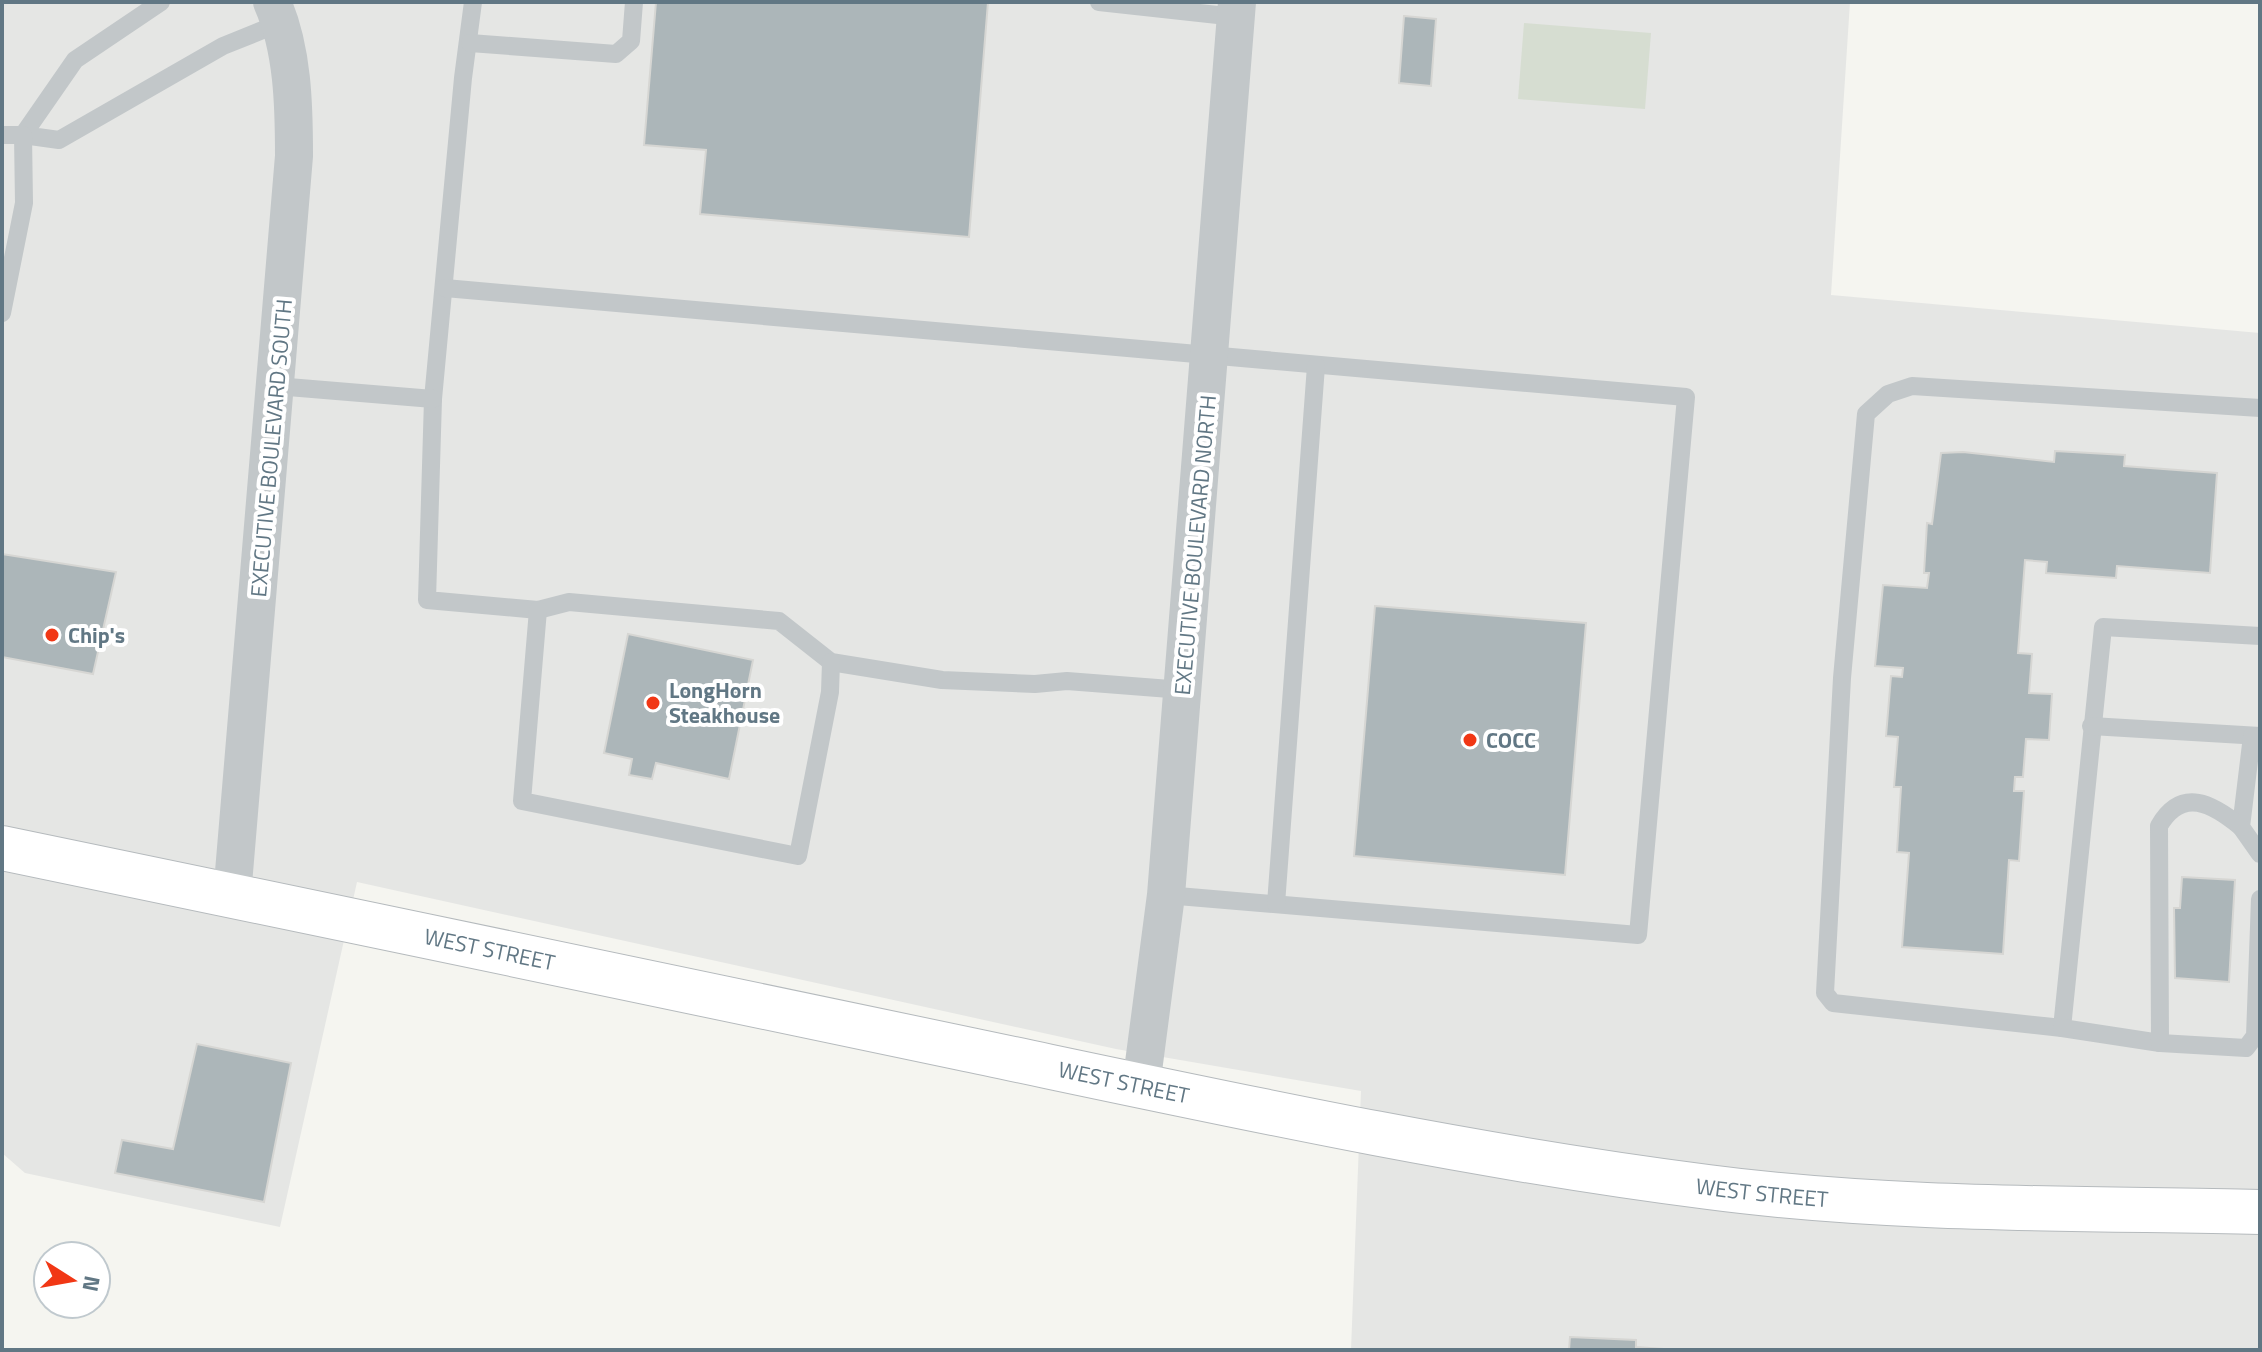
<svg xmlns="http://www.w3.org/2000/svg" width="2262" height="1352" font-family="'Titillium Web',sans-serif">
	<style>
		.built { fill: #e5e6e4 }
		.green { fill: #d6ddd1 }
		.building { fill: #acb6b9; stroke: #d6d6d3; stroke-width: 2 }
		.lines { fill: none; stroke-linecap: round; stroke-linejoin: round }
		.primary-casing { stroke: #b5babd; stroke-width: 46 }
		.service { stroke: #c2c7c9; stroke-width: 18 }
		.minor { stroke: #c2c7c9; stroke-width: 38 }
		.primary { stroke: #fff; stroke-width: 44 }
		.poi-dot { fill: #f13715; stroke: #fff; stroke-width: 3 }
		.labels { text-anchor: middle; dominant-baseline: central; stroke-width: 8; stroke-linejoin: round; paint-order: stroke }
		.street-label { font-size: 22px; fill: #617784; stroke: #fff }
		.poi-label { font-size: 22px; font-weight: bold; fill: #617784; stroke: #fff; text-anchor: start }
	</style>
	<rect width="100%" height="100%" fill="#f5f5f0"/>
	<polygon class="built" points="2,2 1850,2 1831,295 2260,333 2260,1350 1351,1350 1361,1091 1116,1049 357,882 280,1227 25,1173 2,1153"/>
	<polygon class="green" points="1524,23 1651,33 1645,109 1518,99"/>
	<g class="building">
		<polygon points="656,2 988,2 969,237 700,214 706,150 644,145"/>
		<polygon points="1404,16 1436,19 1431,86 1399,83"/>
		<polygon points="2055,451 2125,455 2124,466 2217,473 2210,573 2117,566 2116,578 2046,573 2047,562 2025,560 2018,653 2032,654 2029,693 2052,694 2049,740 2026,739 2023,777 2015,777 2014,791 2024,791 2019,861 2009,860 2003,954 1902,947 1909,853 1897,852 1901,787 1894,787 1898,737 1886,736 1891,676 1902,677 1903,668 1875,666 1883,585 1927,588 1929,573 1924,573 1927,523 1932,524 1941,453 1963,452 2054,462"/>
		<polygon points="2,554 116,572 93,674 2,657"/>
		<polygon points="1375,606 1586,623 1565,875 1354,856"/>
		<polygon points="628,634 753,660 729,779 656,763 652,779 629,775 632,759 604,753"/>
		<polygon points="2182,877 2235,880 2229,982 2175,978 2174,908 2180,908"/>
		<polygon points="197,1044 291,1063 264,1202 115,1173 122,1140 173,1149"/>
		<polygon points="1570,1337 1636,1340 1636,1347 1678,1350 1569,1350"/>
	</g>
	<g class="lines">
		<defs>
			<g id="primary">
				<path id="s1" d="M 2,848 C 322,914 641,981 961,1048 C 1209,1100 1456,1155 1708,1187 C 1890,1211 2077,1208 2260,1212"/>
			</g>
		</defs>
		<use href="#primary" class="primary-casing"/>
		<g class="service">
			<polyline points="161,2 75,60 23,135 59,140 223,46 280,23"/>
			<polyline points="473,2 463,78 433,399 427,600 538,610 569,602 779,621 831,662 942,680 1035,684 1067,681 1183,690"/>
			<polyline points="1099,2 1236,17"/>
			<polyline points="470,43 616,54 631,41 634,2"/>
			<polyline points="2,135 23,135 24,203 2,313"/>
			<polyline points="445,288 1686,397 1638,935 1166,895"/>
			<polyline points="276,386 433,399"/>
			<polyline points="2260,408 1912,386 1888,394 1866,414 1842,678 1825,993 1833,1003 2062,1028 2103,627 2260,636"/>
			<polyline points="538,610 522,801 798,856 830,692 831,662"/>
			<polyline points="2091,726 2260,736"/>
			<polyline points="2252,736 2241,827 2260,854"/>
			<polyline points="1276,904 1316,366"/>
			<polyline points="2062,1028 2160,1043 2246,1048 2255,1036 2260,899"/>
			<path d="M 2160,1043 L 2159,826 C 2182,786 2213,804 2241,827"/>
		</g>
		<g class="minor">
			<path d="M 232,896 L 294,156 C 294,106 293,49 272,2"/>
			<polyline points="1141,1086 1166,895 1237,2"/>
		</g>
		<use href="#primary" class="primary"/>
	</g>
	<g class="poi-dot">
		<circle cx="52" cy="635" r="8"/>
		<circle cx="653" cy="703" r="8"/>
		<circle cx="1470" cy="740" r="8"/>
	</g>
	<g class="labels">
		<g class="street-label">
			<text transform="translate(271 448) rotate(-85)">EXECUTIVE BOULEVARD SOUTH</text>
			<text transform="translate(1195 545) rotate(-85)">EXECUTIVE BOULEVARD NORTH</text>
			<text stroke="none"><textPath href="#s1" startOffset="498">WEST STREET</textPath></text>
			<text stroke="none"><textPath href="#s1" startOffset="1146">WEST STREET</textPath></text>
			<text stroke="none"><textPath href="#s1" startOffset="1794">WEST STREET</textPath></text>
		</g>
		<g class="poi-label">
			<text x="68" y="635">Chip's</text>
			<text x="669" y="690">LongHorn<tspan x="669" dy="25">Steakhouse</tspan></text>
			<text x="1486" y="740">COCC</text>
		</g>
	</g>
	<rect width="2262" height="1352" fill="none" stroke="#617784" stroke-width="8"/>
	<g transform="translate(72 1280) rotate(101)"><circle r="38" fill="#ffffff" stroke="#c0c9ce" stroke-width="2"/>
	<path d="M0-6L14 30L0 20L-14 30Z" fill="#f13715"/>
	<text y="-12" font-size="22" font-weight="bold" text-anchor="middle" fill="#617784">N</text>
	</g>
</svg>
